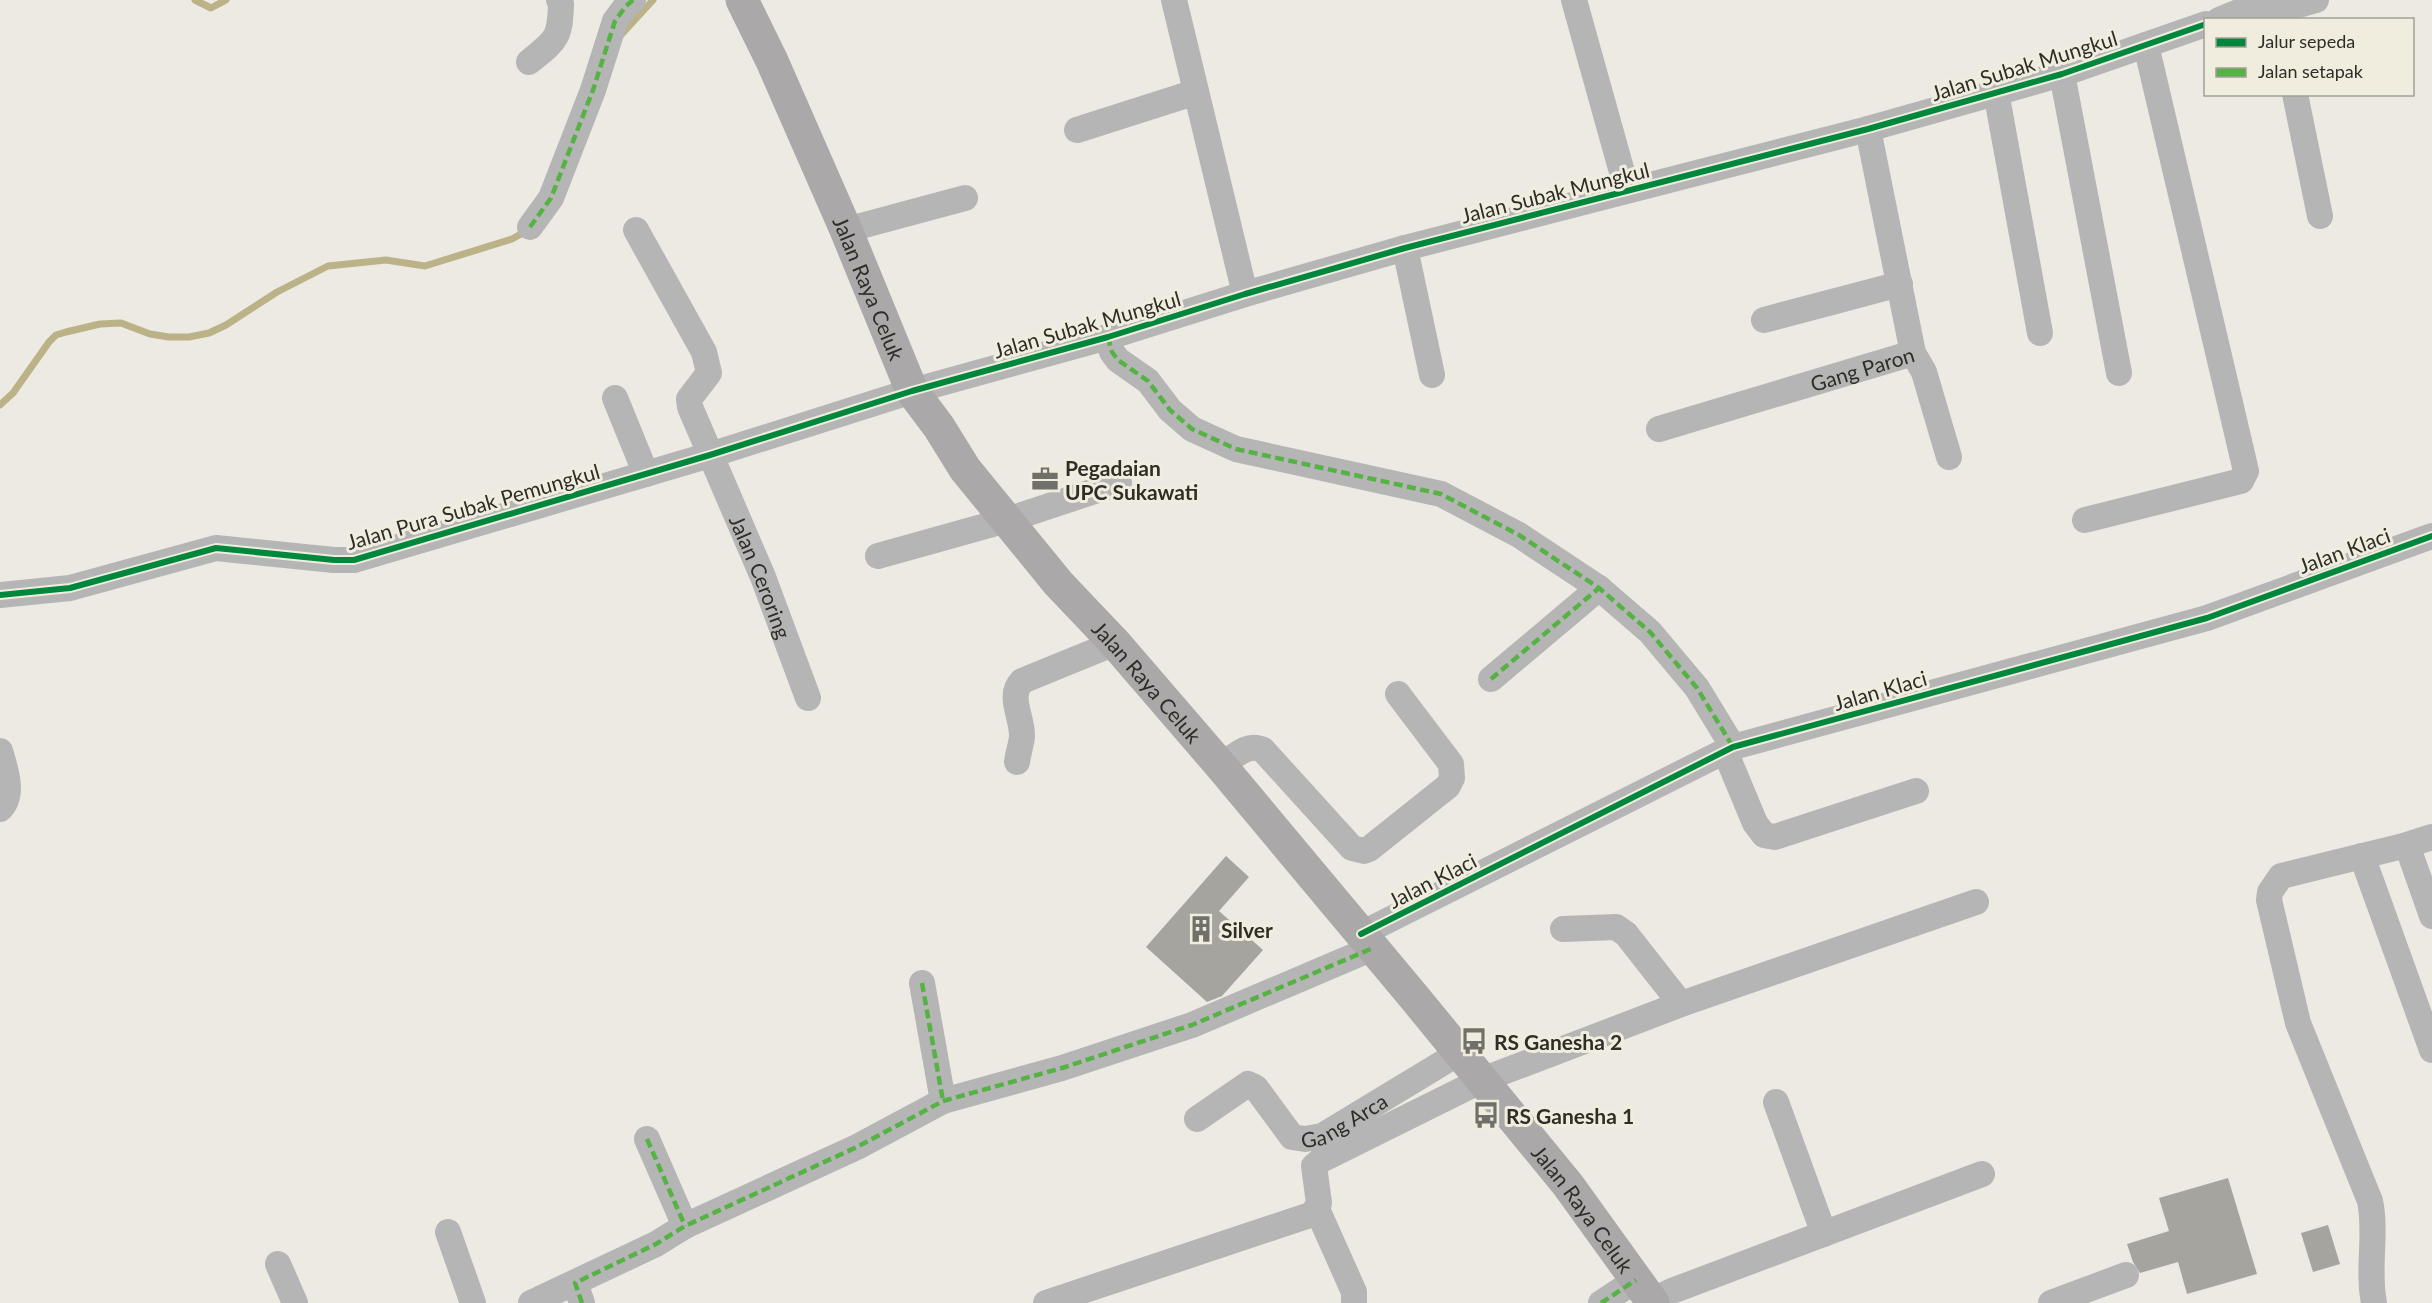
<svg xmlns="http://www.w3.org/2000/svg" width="2432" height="1303" font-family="Lato,sans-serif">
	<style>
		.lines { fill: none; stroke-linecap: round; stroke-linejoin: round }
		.stream { stroke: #bbb287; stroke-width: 7 }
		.building { fill: #a5a49e }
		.minor { stroke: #b6b5b5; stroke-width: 26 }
		.highway { stroke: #aaa8a8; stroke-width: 33 }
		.quiet { stroke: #56b245; stroke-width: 4.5; stroke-dasharray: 9 4.5; stroke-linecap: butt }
		.cycleway-casing { stroke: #f0eddf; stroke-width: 10 }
		.cycleway { stroke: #00873e; stroke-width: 6 }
		.labels { text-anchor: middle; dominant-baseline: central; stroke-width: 6; stroke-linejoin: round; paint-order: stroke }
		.street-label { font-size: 21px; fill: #2e2d28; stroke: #f0eddf }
		.poi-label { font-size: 21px; font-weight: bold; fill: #2e2d28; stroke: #f0eddf; text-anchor: start }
	</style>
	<rect width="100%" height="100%" fill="#eceae3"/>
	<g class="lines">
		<g class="stream">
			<polyline points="195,0 211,8 226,0"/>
			<polyline points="621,35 653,0"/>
			<polyline points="0,405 13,393 49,342 56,335 66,332 100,324 121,323 150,334 169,337 189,337 209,333 226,325 277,292 328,266 386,260 425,266 512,239 528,230"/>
		</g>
	</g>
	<g class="building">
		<polygon points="1226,856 1249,877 1219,911 1263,950 1222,996 1207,1002 1146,947"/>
		<polygon points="2228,1178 2257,1274 2187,1294 2178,1262 2140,1273 2133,1262 2127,1244 2169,1231 2159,1198"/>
		<polygon points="2328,1225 2340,1264 2313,1272 2301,1233"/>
	</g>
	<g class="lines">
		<g class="minor">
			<polyline points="1174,0 1245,294"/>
			<polyline points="1574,0 1627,190"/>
			<polyline points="2274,12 2316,0"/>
			<path d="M 2219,20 C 2229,16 2261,1 2270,7 C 2274,10 2275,15 2277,20"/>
			<path d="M 529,62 C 556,40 560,39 561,4 L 559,0"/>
			<polyline points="2062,74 2119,373"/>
			<polyline points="1996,92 2040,333"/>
			<polyline points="2295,94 2320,216"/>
			<polyline points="1868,129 1913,353 1924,372 1949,457"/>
			<polyline points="1077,130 1196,92"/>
			<polyline points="530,227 551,198 593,90 615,21 626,6 633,0"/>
			<path id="s1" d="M 636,230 L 704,352 L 709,373 L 689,399 L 690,407 L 763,577 L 808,698"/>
			<polyline points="846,230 965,198"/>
			<polyline points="1405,248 1432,375"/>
			<polyline points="1764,320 1900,284"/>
			<polyline points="1108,337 1112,352 1118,360 1148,381 1170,410 1192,429 1236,449 1441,494 1519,535 1599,588 1650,632 1697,688 1733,747"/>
			<polyline points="615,398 646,474"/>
			<path id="s2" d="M 1659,429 L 1913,353"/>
			<polyline points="2085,520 2241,481 2246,471 2146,45"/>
			<polyline points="878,556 1007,520 1119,483"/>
			<polyline points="0,595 70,588 216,548 334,560 354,560 710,455 912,391 1108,337 1245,294 1405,248 1868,129 2062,74 2206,24"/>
			<polyline points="1491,679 1599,588"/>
			<path d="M 0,751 C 5,768 15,795 0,809"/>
			<polyline points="1725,751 1755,823 1764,835 1775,837 1916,791"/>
			<path d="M 1017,762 C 1018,754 1021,745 1022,737 C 1023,718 1007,696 1022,681 L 1115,643"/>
			<path d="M 1221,766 C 1234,757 1247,742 1263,750 L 1352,848 L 1364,851 L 1369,849 L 1448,786 L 1452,778 L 1451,764 L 1398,694"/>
			<polyline points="2407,845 2432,916"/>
			<polyline points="2362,856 2432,1050"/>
			<polyline points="1563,929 1616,927 1626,934 1681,1004"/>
			<polyline points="1361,934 1733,747 2207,618 2432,536"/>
			<polyline points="922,983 943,1101"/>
			<polyline points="1776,1102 1824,1234"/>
			<path id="s3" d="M 1197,1119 L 1248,1084 L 1256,1088 L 1292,1137 L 1305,1139 L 1322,1136 L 1459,1053"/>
			<polyline points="647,1139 685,1226"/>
			<polyline points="1317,1209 1354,1292 1354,1303"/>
			<polyline points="448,1232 473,1303"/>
			<polyline points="278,1264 295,1303"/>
			<polyline points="575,1283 582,1303"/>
			<polyline points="531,1303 656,1244 685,1226 857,1147 943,1101 1062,1068 1192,1025 1373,948"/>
			<polyline points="1046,1303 1313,1214 1319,1203 1314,1166 1321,1160 1482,1080 1681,1004 1976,902"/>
			<polyline points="1601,1303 1636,1280"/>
			<polyline points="1647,1303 1672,1291 1982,1174"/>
			<polyline points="2051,1303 2126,1275"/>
			<path d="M 2374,1303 C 2367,1269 2377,1234 2370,1201 L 2298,1023 L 2269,900 L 2270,892 L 2281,876 L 2407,845 L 2432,837"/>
		</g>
		<path class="highway" id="s4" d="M 742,0 L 772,61 L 846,230 L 912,391 L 939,427 L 965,469 L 1058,583 L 1115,643 L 1221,766 L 1414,997 L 1568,1185 L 1653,1303"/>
		<g class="quiet">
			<polyline points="530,227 551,198 593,90 615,21 626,6 633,0"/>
			<polyline points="1108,337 1112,352 1118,360 1148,381 1170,410 1192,429 1236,449 1441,494 1519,535 1599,588 1650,632 1697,688 1733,747"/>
			<polyline points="1491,679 1599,588"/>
			<polyline points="922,983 943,1101"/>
			<polyline points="647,1139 685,1226"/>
			<polyline points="582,1303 575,1283 656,1244 685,1226 857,1147 943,1101 1062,1068 1192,1025 1373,948"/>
			<polyline points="1601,1303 1636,1280"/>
		</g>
		<defs>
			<g id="cycleway">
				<polyline points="0,595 70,588 216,548 334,560 354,560 710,455 912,391 1108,337 1245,294 1405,248 1868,129 2062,74 2206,24"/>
				<polyline points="1361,934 1733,747 2207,618 2432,536"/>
			</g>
		</defs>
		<use href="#cycleway" class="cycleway-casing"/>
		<use href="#cycleway" class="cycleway"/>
	</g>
	<defs>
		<symbol id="office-bare" viewBox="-9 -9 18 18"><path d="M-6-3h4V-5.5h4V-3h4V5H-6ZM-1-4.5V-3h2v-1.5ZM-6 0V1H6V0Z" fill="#706f69" stroke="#f0eddf" stroke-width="2.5" paint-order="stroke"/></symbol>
		<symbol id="building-bare" viewBox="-9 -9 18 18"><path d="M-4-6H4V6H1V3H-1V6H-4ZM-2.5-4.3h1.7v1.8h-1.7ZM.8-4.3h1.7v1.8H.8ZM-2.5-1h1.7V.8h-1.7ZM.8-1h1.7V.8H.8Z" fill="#706f69" stroke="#f0eddf" stroke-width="2.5" paint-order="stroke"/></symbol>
		<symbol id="bus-bare" viewBox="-9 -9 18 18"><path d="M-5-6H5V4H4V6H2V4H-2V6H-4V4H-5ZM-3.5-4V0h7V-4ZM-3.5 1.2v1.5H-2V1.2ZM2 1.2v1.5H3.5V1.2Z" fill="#706f69" stroke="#f0eddf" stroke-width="2.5" paint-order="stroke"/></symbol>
	</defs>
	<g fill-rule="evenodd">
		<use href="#office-bare" x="1026" y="460" width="38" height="38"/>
		<use href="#building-bare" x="1182" y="910" width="38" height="38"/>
		<use href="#bus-bare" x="1455" y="1022" width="38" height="38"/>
		<use href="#bus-bare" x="1467" y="1096" width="38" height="38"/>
	</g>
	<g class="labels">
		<g class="street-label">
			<text transform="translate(2024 65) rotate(-17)">Jalan Subak Mungkul</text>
			<text transform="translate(1555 192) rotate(-14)">Jalan Subak Mungkul</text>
			<text stroke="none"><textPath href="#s4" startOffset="315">Jalan Raya Celuk</textPath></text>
			<text transform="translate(1087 324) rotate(-16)">Jalan Subak Mungkul</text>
			<text stroke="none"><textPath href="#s2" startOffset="212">Gang Paron</textPath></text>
			<text transform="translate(473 506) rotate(-16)">Jalan Pura Subak Pemungkul</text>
			<text transform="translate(2344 550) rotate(-20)">Jalan Klaci</text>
			<text stroke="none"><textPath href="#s1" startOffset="386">Jalan Ceroring</textPath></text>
			<text stroke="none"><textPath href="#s4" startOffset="801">Jalan Raya Celuk</textPath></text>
			<text transform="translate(1880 690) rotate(-16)">Jalan Klaci</text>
			<text transform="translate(1432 880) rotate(-27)">Jalan Klaci</text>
			<text stroke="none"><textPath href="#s3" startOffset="188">Gang Arca</textPath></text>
			<text stroke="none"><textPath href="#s4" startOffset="1485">Jalan Raya Celuk</textPath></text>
		</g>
		<g class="poi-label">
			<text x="1065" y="467">Pegadaian<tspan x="1065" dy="24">UPC Sukawati</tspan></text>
			<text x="1221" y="929">Silver</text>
			<text x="1494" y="1041">RS Ganesha 2</text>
			<text x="1506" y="1115">RS Ganesha 1</text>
		</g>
	</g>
	<rect x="2204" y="18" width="210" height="78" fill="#f0eddf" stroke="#a2a096" stroke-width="1.5"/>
	<rect x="2216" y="38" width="30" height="9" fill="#00873e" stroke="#a2a096" stroke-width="1.5"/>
	<text x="2258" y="48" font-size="18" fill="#2e2d28">Jalur sepeda</text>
	<rect x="2216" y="68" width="30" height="9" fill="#56b245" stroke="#a2a096" stroke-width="1.5"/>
	<text x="2258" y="78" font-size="18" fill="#2e2d28">Jalan setapak</text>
</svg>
